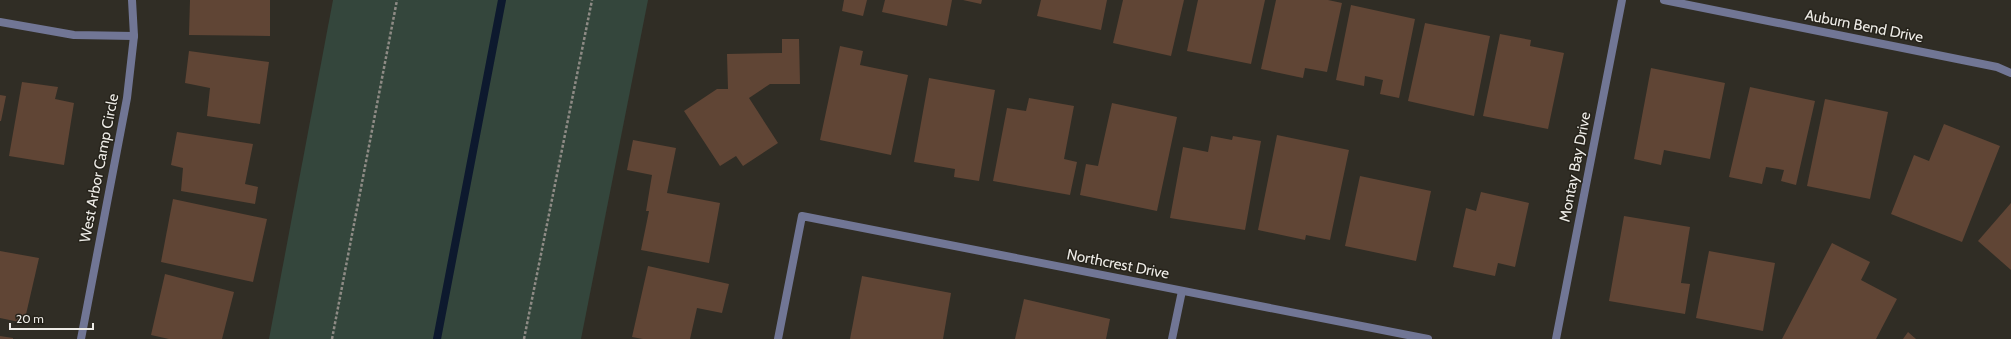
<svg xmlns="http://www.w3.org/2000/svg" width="2011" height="339" font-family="Cabin,sans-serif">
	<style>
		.green { fill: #34463c }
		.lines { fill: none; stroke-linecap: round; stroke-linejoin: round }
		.stream { stroke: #0d192e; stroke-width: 8 }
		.building { fill: #604535 }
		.path { stroke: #8e8b85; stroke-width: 2.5; stroke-dasharray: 3 2; stroke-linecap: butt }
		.street { stroke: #717695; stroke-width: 8 }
		.labels { text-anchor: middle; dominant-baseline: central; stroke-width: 3; stroke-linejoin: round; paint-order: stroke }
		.street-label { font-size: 15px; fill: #edebe6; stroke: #26231b }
	</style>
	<rect width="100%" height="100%" fill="#302d25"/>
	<polygon class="green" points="333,0 648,0 581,339 269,339"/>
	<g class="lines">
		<polyline class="stream" points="437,339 502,0"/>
	</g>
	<g class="building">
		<polygon points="190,0 270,0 270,36 189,35"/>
		<polygon points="844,0 867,0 863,16 842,11"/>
		<polygon points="885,0 952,0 947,26 882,12"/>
		<polygon points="963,0 982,0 981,4"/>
		<polygon points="1041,0 1107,0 1101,30 1037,16"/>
		<polygon points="1123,0 1184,0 1171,56 1113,43"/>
		<polygon points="1198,0 1265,0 1251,64 1187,51"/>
		<polygon points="1276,0 1328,0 1342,3 1327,72 1305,68 1303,78 1261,69"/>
		<polygon points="1351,5 1415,19 1399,98 1380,94 1383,80 1365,76 1364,86 1336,80"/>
		<polygon points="1425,23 1490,36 1474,116 1408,101"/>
		<polygon points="1500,34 1531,40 1530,46 1564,53 1548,129 1483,116"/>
		<polygon points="782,39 799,39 800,84 770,84 749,98 778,143 743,166 736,156 720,166 684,111 717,89 728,89 727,54 782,53"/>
		<polygon points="840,46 863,51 860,65 908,75 891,155 820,140"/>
		<polygon points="189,51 269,62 260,124 207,116 210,88 185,83"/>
		<polygon points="1651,68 1725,83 1710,159 1664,150 1661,165 1634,159"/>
		<polygon points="929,78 995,90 979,181 954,177 955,169 914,162"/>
		<polygon points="22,82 58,87 55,99 74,103 64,165 9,156"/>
		<polygon points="1750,87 1815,101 1796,185 1781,181 1784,170 1766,167 1762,184 1729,177"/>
		<polygon points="0,95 6,96 1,121 0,121"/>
		<polygon points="1029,98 1074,106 1064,159 1077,162 1070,195 993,181 1007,108 1026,111"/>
		<polygon points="1825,99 1888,112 1870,199 1807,186"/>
		<polygon points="1112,103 1177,117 1157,211 1080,195 1086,164 1098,166"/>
		<polygon points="1944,124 2000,146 1962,242 1891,214 1914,155 1929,161"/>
		<polygon points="177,132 253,144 245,184 258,187 255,204 181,191 183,168 171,165"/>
		<polygon points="1277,135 1349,150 1330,240 1306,235 1305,240 1258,230"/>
		<polygon points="1211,136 1232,140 1233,136 1261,141 1245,230 1170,218 1183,147 1208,152"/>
		<polygon points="633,140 676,148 667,193 720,203 709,263 641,250 649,211 646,211 652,175 627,170"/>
		<polygon points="1360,176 1431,191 1416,261 1345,246"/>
		<polygon points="1481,192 1529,203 1515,267 1498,263 1495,276 1453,267 1466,208 1476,211"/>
		<polygon points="173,199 267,219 253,282 161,262"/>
		<polygon points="2011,203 2011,270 1978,241"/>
		<polygon points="1624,216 1690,227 1681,283 1690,284 1685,314 1609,301"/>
		<polygon points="1832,243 1870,262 1861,280 1897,299 1876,339 1782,339"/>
		<polygon points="0,251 39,258 24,323 0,318"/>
		<polygon points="1709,251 1775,263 1763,331 1696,318"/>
		<polygon points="648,266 729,284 722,313 697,308 690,339 643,339 632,337"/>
		<polygon points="165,274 234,292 222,339 169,339 151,335"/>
		<polygon points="862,276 951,293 943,339 850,339"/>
		<polygon points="1024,299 1110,319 1106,339 1015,339"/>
		<polygon points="1908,332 1916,339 1903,339"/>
		<polygon points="0,336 13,338 13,339 0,339"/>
	</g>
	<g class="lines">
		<g class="path">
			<polyline points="332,339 397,0"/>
			<polyline points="524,339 592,0"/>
		</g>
		<g class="street">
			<polyline points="1664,0 1997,67 2011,73"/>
			<polyline points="0,22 74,35 134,36"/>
			<polyline points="81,339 127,98 134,36 132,0"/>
			<polyline points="778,339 802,216 1428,339"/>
			<polyline points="1172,339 1182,291"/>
			<polyline points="1556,339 1622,0"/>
		</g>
	</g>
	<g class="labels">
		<g class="street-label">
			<text transform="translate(1864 26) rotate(11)">Auburn Bend Drive</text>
			<text transform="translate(1575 167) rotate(-79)">Montay Bay Drive</text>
			<text transform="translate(99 168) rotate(-79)">West Arbor Camp Circle</text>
			<text transform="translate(1118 264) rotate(11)">Northcrest Drive</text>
		</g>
	</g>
	<path d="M10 323v6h83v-6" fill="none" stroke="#edebe6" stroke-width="2"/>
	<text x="16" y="323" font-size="12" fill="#edebe6" stroke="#26231b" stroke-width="3" paint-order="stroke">20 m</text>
</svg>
